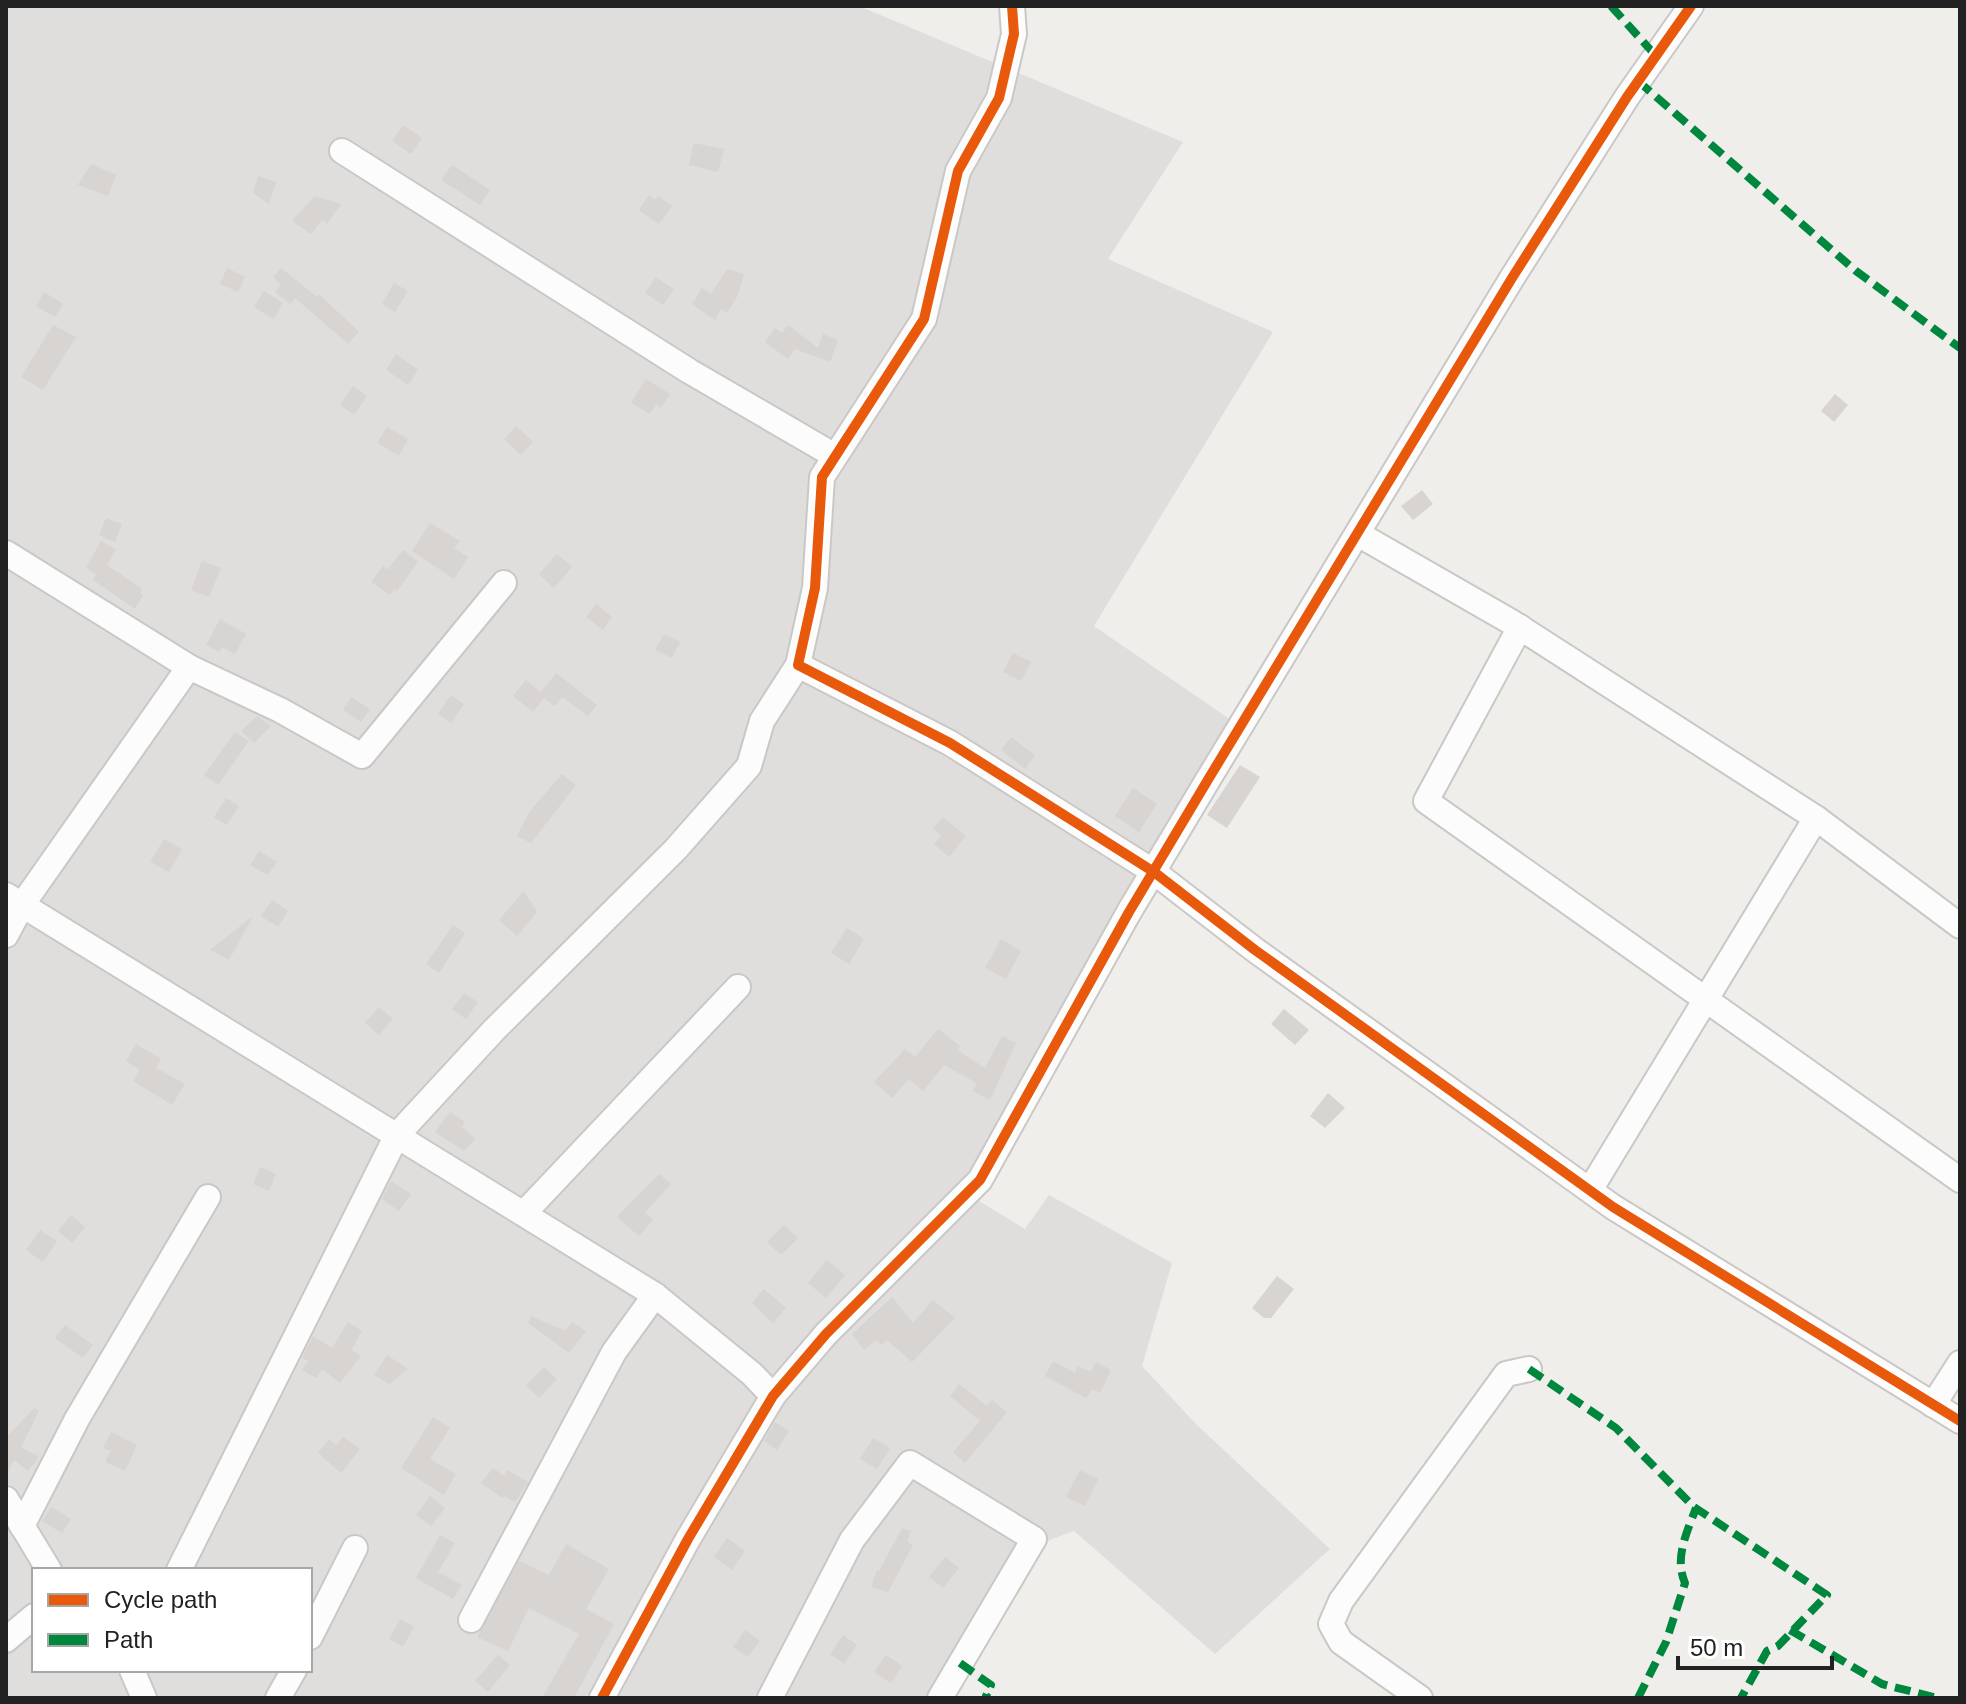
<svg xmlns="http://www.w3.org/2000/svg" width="1966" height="1704" font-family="Arial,sans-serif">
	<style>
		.residential { fill: #dfdedc; fill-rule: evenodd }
		.building { fill: #d7d4d2 }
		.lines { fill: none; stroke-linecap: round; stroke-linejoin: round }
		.minor-casing { stroke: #c9c8c7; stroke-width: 28 }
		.minor { stroke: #fdfcfc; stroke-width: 24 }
		.quiet { stroke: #00873e; stroke-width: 8; stroke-dasharray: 16 8; stroke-linecap: butt }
		.cycleway-casing { stroke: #fff; stroke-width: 15 }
		.cycleway { stroke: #e8590c; stroke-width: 10 }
	</style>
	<rect width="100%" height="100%" fill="#f0eeeb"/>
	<path class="residential" d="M 6,6 L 859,6 L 1183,142 L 1108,259 L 1273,332 L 1094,626 L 1234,722 L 1036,1075 L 958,1188 L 1025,1229 L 1049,1195 L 1172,1263 L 1142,1366 L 1197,1425 L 1330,1549 L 1215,1654 L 1074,1531 L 1050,1540 L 996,1592 L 940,1686 L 956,1698 L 6,1698 ZM 34,1570 L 310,1570 L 310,1670 L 34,1670 Z"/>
	<g class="building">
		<polygon points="403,125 422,138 411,154 392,141"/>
		<polygon points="694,143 724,149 718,172 689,165"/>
		<polygon points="91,164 116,175 108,196 78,185"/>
		<polygon points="452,165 490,190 480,205 441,180"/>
		<polygon points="258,176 276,182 269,204 253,193"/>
		<polygon points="649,195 655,200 658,196 672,206 659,224 639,210"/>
		<polygon points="315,196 341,204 327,224 322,220 311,234 292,221"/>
		<polygon points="227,268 245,277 238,292 220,284"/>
		<polygon points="281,268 317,297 319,294 359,332 348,344 295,298 290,304 275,292 281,285 273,277"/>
		<polygon points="727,269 744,274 738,295 727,313 721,309 715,320 692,304 702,288 711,294"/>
		<polygon points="656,277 674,289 663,305 645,293"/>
		<polygon points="394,283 408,291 395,312 382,304"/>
		<polygon points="264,291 283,303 274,319 254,307"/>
		<polygon points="44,292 63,304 55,317 36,306"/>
		<polygon points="53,325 76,337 43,390 21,377"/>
		<polygon points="788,325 818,348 823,334 838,340 830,362 795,349 788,359 765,342 775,328 782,333"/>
		<polygon points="396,354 418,370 408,385 386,370"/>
		<polygon points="646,379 670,394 661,408 656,405 650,414 631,403"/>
		<polygon points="353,386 367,396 354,415 340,405"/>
		<polygon points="1835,394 1848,405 1834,422 1821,411"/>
		<polygon points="516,426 533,442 521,455 504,439"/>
		<polygon points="387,427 408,439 399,456 377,443"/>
		<polygon points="1422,490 1433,504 1413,520 1401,506"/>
		<polygon points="106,518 122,524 115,542 99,535"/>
		<polygon points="430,523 460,541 454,548 468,557 454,579 412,551"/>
		<polygon points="101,541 116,549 107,565 142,589 140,593 143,595 135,609 93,580 96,574 86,568"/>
		<polygon points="403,550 418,562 397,591 394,589 390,595 371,582 383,566 387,570"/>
		<polygon points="557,554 572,567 554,588 539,574"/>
		<polygon points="202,561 221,568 209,597 191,590"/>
		<polygon points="596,604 612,617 603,630 586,617"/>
		<polygon points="220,619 246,634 235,654 222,647 219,652 206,645"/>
		<polygon points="664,634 680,642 672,658 655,650"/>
		<polygon points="1013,653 1031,662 1021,681 1003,672"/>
		<polygon points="556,673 597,705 588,716 562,697 555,706 544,698 533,712 513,696 526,680 541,692"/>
		<polygon points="451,695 464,704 451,723 438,714"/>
		<polygon points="351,697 370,709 361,722 343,710"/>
		<polygon points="257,716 271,726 254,743 241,731"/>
		<polygon points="235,732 249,741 218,785 204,775"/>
		<polygon points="1011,737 1035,755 1025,769 1001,750"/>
		<polygon points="1240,765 1260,777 1227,828 1207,815"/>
		<polygon points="562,774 576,785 531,843 517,836 530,811"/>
		<polygon points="1133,788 1157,804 1139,832 1115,816"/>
		<polygon points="226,798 239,806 227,825 214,817"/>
		<polygon points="943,817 966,836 949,857 934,844 941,835 933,829"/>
		<polygon points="164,839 182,849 169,872 150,862"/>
		<polygon points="259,851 277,862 268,875 250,865"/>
		<polygon points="524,891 537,912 517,936 499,920"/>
		<polygon points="272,900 288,911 278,927 261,916"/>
		<polygon points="253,916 229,960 210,950"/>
		<polygon points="453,925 465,933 439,973 426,964"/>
		<polygon points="847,928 864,939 849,964 831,953"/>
		<polygon points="1001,939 1021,951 1006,979 985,968"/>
		<polygon points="464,993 478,1002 466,1019 452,1009"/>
		<polygon points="379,1007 393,1019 379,1035 365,1023"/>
		<polygon points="1284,1009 1309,1030 1295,1045 1271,1024"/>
		<polygon points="938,1029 960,1046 957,1050 985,1068 1002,1036 1016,1043 990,1100 973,1091 977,1083 944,1065 923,1091 909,1079 892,1098 874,1082 905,1049 915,1057"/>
		<polygon points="136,1044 161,1059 156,1068 185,1084 172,1105 133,1081 140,1070 126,1061"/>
		<polygon points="1328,1093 1345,1108 1325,1128 1310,1116"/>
		<polygon points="450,1112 465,1122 462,1127 475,1139 464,1151 435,1132"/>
		<polygon points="260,1167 276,1174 269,1191 253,1184"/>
		<polygon points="659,1174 671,1184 645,1213 653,1220 639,1236 617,1217"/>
		<polygon points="391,1181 411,1194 399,1211 382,1199"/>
		<polygon points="71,1215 85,1227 72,1243 58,1231"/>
		<polygon points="784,1225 798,1238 781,1255 767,1242"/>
		<polygon points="40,1230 57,1241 43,1262 26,1250"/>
		<polygon points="827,1260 845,1275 826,1298 808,1283"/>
		<polygon points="1277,1276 1294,1289 1271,1318 1264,1318 1252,1308"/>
		<polygon points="764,1289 786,1308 773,1323 752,1303"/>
		<polygon points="892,1297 913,1323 933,1300 955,1318 912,1362 887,1340 881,1345 877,1340 864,1350 852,1334"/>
		<polygon points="531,1316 565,1331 572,1322 586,1331 569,1353 528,1323"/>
		<polygon points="348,1322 362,1331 351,1350 361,1356 340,1383 322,1369 316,1378 302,1370 308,1361 302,1358 313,1336 332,1348"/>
		<polygon points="65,1325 93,1345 83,1358 55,1338"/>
		<polygon points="387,1355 408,1369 389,1384 374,1375"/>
		<polygon points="1053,1361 1075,1373 1078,1366 1091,1372 1096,1362 1111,1370 1100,1393 1092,1389 1086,1398 1045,1376"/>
		<polygon points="544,1367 557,1379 539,1398 526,1385"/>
		<polygon points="959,1384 987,1406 992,1400 1007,1412 965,1463 953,1452 980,1421 950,1396"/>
		<polygon points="34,1408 39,1411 21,1447 39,1457 28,1471 14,1460 6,1475 6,1438"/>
		<polygon points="433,1417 450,1428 430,1459 456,1474 444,1495 401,1468"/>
		<polygon points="775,1422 789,1431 777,1450 764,1441"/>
		<polygon points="111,1432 137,1445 125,1471 105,1462 111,1451 103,1448"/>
		<polygon points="343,1437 360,1449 341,1473 318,1453 329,1439 336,1445"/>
		<polygon points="873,1438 890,1448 877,1469 860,1459"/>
		<polygon points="493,1468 504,1476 507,1470 528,1482 515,1502 504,1496 502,1498 481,1483"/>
		<polygon points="1080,1470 1098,1479 1085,1506 1066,1497"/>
		<polygon points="430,1496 445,1508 431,1526 416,1515"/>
		<polygon points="51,1507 71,1519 62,1533 42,1521"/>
		<polygon points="902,1528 911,1531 907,1542 913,1545 888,1592 871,1587 877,1570 879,1571"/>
		<polygon points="440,1535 455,1543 438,1572 462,1585 453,1599 416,1578"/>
		<polygon points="727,1538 745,1551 732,1570 714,1557"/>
		<polygon points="566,1544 609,1569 586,1609 614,1624 574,1698 542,1698 579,1634 529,1608 508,1651 477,1637 519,1561 549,1575"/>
		<polygon points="945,1557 959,1568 943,1588 929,1577"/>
		<polygon points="400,1619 414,1627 403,1647 389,1639"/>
		<polygon points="745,1630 760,1641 748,1657 733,1647"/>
		<polygon points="843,1635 857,1645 844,1664 830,1654"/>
		<polygon points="498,1655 510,1665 488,1692 475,1681"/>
		<polygon points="886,1655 902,1666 891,1683 874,1672"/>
	</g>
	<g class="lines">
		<defs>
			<g id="minor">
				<polyline points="1012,6 1014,34 999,98 958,171 924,319 822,477 815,588 798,665 950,743 1154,872 1255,950 1613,1207 1960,1421"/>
				<polyline points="342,151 689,371 835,456"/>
				<polyline points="1358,534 1513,623 1816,818 1960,926"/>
				<polyline points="6,553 189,667"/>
				<polyline points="1520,627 1426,801 1960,1180"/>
				<polyline points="6,895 655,1295 752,1374 773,1396"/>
				<polyline points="6,935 22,905 189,667 280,710 362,756 504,583"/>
				<polyline points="1590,1190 1816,818"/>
				<polyline points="525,1212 738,987"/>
				<polyline points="1933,1405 1960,1363"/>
				<polyline points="6,1499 49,1570"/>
				<polyline points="22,1526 77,1419 208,1197"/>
				<polyline points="179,1570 397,1135 494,1030 675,850 749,766 762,721 798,665"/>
				<polyline points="471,1620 614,1352 655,1295"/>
				<polyline points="310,1637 355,1548"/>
				<polyline points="6,1640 34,1616"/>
				<polyline points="132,1670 144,1698"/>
				<polyline points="278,1698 294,1670"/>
				<polyline points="602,1698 688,1539 773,1396 826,1334 980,1180 1129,912 1209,778 1512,278 1627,97 1691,6"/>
				<polyline points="770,1698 852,1540 910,1463 1034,1539 940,1698"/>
				<polyline points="1420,1698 1341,1642 1331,1624 1341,1601 1506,1374 1529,1369"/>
			</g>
		</defs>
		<use href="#minor" class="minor-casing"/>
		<use href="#minor" class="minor"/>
		<g class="quiet">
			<polyline points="1611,6 1656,56"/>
			<polyline points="1638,81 1856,271 1960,348"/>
			<polyline points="1529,1369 1616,1428 1694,1507 1827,1595 1778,1646 1767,1651 1741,1698"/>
			<polyline points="1790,1630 1882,1684 1937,1698"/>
			<polyline points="960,1663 991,1685 986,1696 989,1698"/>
			<path d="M 1638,1698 L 1666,1642 L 1685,1583 C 1674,1558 1687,1532 1696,1508"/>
		</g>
		<defs>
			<g id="cycleway">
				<polyline points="1012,6 1014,34 999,98 958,171 924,319 822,477 815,588 798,665 950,743 1154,872 1255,950 1613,1207 1960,1421"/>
				<polyline points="602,1698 688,1539 773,1396 826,1334 980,1180 1129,912 1209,778 1512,278 1627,97 1691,6"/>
			</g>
		</defs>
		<use href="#cycleway" class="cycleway-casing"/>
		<use href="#cycleway" class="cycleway"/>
	</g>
	<rect width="1966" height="1704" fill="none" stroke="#222222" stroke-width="16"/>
	<rect x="32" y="1568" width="280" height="104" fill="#ffffff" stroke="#a7a7a7" stroke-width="2"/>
	<rect x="48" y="1594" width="40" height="12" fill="#e8590c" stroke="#a7a7a7" stroke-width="2"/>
	<text x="104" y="1608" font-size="24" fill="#222222">Cycle path</text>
	<rect x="48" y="1634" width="40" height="12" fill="#00873e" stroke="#a7a7a7" stroke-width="2"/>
	<text x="104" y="1648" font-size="24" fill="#222222">Path</text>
	<path d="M1678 1656v12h154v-12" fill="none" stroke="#222222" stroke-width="4"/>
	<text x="1690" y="1656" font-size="24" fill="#222222" stroke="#ffffff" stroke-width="6" paint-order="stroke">50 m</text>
</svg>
